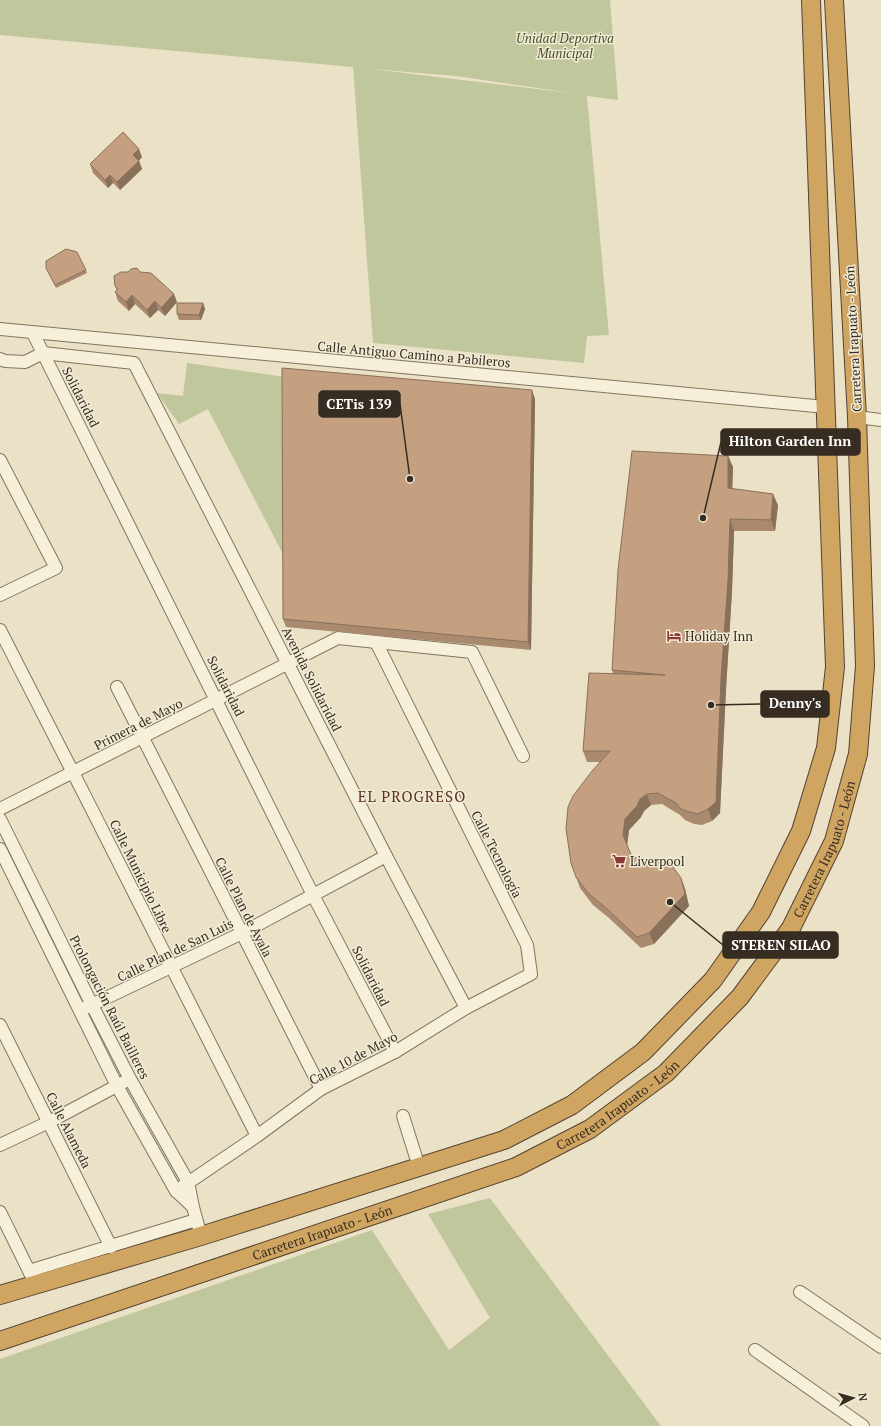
<svg xmlns="http://www.w3.org/2000/svg" width="881" height="1426" font-family="'PT Serif',serif">
	<style>
		.green { fill: #c0c79c; fill-rule: evenodd }
		.lines { fill: none; stroke-linecap: round; stroke-linejoin: round }
		.minor-casing { stroke: #84745e; stroke-width: 14 }
		.highway-casing { stroke: #524332; stroke-width: 20 }
		.minor { stroke: #f6efda; stroke-width: 12 }
		.highway { stroke: #d0a561; stroke-width: 18 }
		.wall { fill: #a98a6f }
		.shaded-wall { fill: #89705a }
		.building { fill: #c4a081; stroke: #89705a }
		.labels { text-anchor: middle; dominant-baseline: central; stroke-width: 3; stroke-linejoin: round; paint-order: stroke }
		.park-label { font-size: 13px; font-style: italic; fill: #445029; stroke: #f2ebd6 }
		.street-label { font-size: 13px; fill: #362c21; stroke: #f2ebd6 }
		.poi-label { font-size: 13px; fill: #362c21; stroke: #f2ebd6; text-anchor: start }
		.quarter-label { font-size: 15px; letter-spacing: 1px; fill: #5e3324; stroke: #f2ebd6 }
		.leader { fill: none; stroke: #362c21; stroke-width: 1.5 }
		.callout-dot { fill: #362c21; stroke: #f2ebd6; stroke-width: 1.5 }
		.callout { fill: #362c21; stroke: #362c21; stroke-width: 1.5 }
		.callout-label { font-size: 14px; text-anchor: middle; font-weight: bold; fill: #fff }
	</style>
	<rect width="100%" height="100%" fill="#eae1c7"/>
	<g class="green">
		<path d="M 0,0 L 610,0 L 618,100 L 587,96 L 609,335 L 587,336 L 584,363 L 373,343 L 353,67 L 0,35 ZM 371,69 L 456,76 L 571,93 L 570,93 Z"/>
		<polygon points="187,363 285,377 286,560 208,409 179,424 157,393 183,396"/>
		<polygon points="490,1198 661,1426 0,1426 0,1359 372,1230 449,1350 490,1318 428,1214"/>
	</g>
	<g class="lines">
		<defs>
			<g id="minor">
				<polyline points="0,329 826,407"/>
				<polyline points="33,333 313,895 395,1052"/>
				<polyline points="0,359 5,361 25,362 43,353 134,363 386,856 466,1008"/>
				<polyline points="857,417 881,420"/>
				<polyline points="0,460 56,568 0,595"/>
				<path d="M 0,630 C 87,798 171,967 257,1136"/>
				<polyline points="117,687 242,933 321,1089"/>
				<polyline points="0,809 338,638 472,652 523,756"/>
				<polyline points="0,819 92,1005 130,1079 188,1182 193,1207 201,1236"/>
				<polyline points="0,849 117,1086 176,1191 193,1207"/>
				<polyline points="85,1008 242,933 386,856"/>
				<polyline points="0,1025 111,1247"/>
				<polyline points="403,1116 419,1167"/>
				<polyline points="0,1145 49,1122 124,1082"/>
				<polyline points="176,1191 257,1136 321,1089 395,1052 466,1008 531,974 527,945 376,642"/>
				<polyline points="0,1212 32,1277"/>
				<polyline points="29,1271 196,1220"/>
				<polyline points="800,1292 881,1347"/>
				<polyline points="755,1350 863,1426"/>
			</g>
			<g id="highway">
				<polyline points="0,1295 201,1236 504,1140 572,1105 643,1052 713,980 761,912 801,831 826,748 835,667 811,0"/>
				<path id="s1" d="M 0,1341 L 516,1167 L 590,1129 L 666,1073 L 740,997 L 791,928 L 834,841 L 858,754 L 865,666 L 857,417 L 834,0"/>
			</g>
		</defs>
		<use href="#minor" class="minor-casing"/>
		<use href="#highway" class="highway-casing"/>
		<use href="#minor" class="minor"/>
		<use href="#highway" class="highway"/>
	</g>
	<g class="wall">
		<polygon points="142,157 139,161 142,169 120,190 113,183 108,188 93,173 90,164"/>
		<polygon points="46,268 86,270 87,273 56,288"/>
		<polygon points="140,272 177,302 165,316 158,310 150,318 135,304 129,311 118,301 115,292 117,291 115,286"/>
		<polygon points="203,303 205,309 201,320 179,320 177,314"/>
		<polygon points="535,399 531,650 286,627 283,619"/>
		<polygon points="728,456 733,467 732,489 778,505 775,531 734,531 732,591 726,689 720,813 712,821 702,825 694,824 685,820 680,815 662,804 651,805 644,811 641,817 629,830 627,845 632,857 681,878 685,889 689,906 654,944 641,948 609,918 593,905 580,888 571,863 600,762 587,762 583,751 613,674 612,670"/>
	</g>
	<g class="shaded-wall">
		<polygon points="139,149 142,157 136,163 133,155"/>
		<polygon points="139,161 142,169 120,190 117,182"/>
		<polygon points="110,175 113,183 108,188 105,180"/>
		<polygon points="174,294 177,302 165,316 161,308"/>
		<polygon points="132,295 135,304 129,311 126,302"/>
		<polygon points="155,301 158,310 150,318 147,310"/>
		<polygon points="203,303 205,309 201,320 199,315"/>
		<polygon points="532,390 535,399 531,650 528,642"/>
		<polygon points="728,456 733,467 732,499 728,488"/>
		<polygon points="773,494 778,505 775,531 771,520"/>
		<polygon points="730,519 734,531 732,591 726,689 720,813 712,821 708,809 721,678"/>
		<polygon points="647,794 651,805 644,811 641,817 629,830 627,846 623,835 625,819 640,799"/>
		<polygon points="681,878 685,889 689,906 654,944 649,933"/>
	</g>
	<g class="building">
		<polygon points="123,132 139,149 133,155 139,161 117,182 110,175 105,180 90,164"/>
		<polygon points="66,249 77,252 86,270 55,285 46,268 46,261"/>
		<polygon points="137,268 140,272 151,273 174,294 161,308 155,301 147,310 132,295 126,302 115,292 118,289 115,286 114,276 121,272 128,272 131,269"/>
		<polygon points="177,303 203,303 199,315 177,314"/>
		<polygon points="282,368 532,390 528,642 283,619"/>
		<polygon points="632,451 728,456 728,488 773,494 771,520 730,519 728,580 721,678 716,802 708,809 698,814 690,812 681,809 676,803 658,793 647,794 640,799 637,806 625,819 623,835 632,857 658,863 670,863 681,878 685,894 649,933 637,937 605,907 589,894 576,877 571,863 566,829 568,807 573,796 592,771 610,751 583,751 589,673 665,675 612,670 618,570"/>
	</g>
	<defs>
		<symbol id="hotel-bare" viewBox="-9 -9 18 18"><path d="M-6-4.5h1.5V1H6V5H4.5V3h-9V5H-6ZM-4 0a1.8 1.8 0 1 1 3.6 0ZM.5 0V-2.5h3Q6-2.5 6 0Z" fill="#8d3834" stroke="#f2ebd6" stroke-width="2.5" paint-order="stroke"/></symbol>
		<symbol id="supermarket-bare" viewBox="-9 -9 18 18"><path d="M-6-5.5h2.5l.6 2H6L4.5 2H-2.5L-4.4-4H-6ZM-1.5 3.2a1.3 1.3 0 1 0 .1 0ZM3 3.2a1.3 1.3 0 1 0 .1 0Z" fill="#8d3834" stroke="#f2ebd6" stroke-width="2.5" paint-order="stroke"/></symbol>
	</defs>
	<g fill-rule="evenodd">
		<use href="#hotel-bare" x="664" y="626" width="20" height="20"/>
		<use href="#supermarket-bare" x="609" y="851" width="20" height="20"/>
	</g>
	<g class="labels">
		<g class="park-label">
			<text x="565" y="38">Unidad Deportiva<tspan x="565" dy="15">Municipal</tspan></text>
		</g>
		<g class="street-label">
			<text transform="translate(853 339) rotate(-93)">Carretera Irapuato - León</text>
			<text transform="translate(414 354) rotate(5)">Calle Antiguo Camino a Pabileros</text>
			<text transform="translate(81 397) rotate(63)">Solidaridad</text>
			<text transform="translate(312 679) rotate(63)">Avenida Solidaridad</text>
			<text transform="translate(226 686) rotate(63)">Solidaridad</text>
			<text transform="translate(138 724) rotate(-27)">Primera de Mayo</text>
			<text stroke="none"><textPath href="#s1" startOffset="1000">Carretera Irapuato - León</textPath></text>
			<text transform="translate(497 854) rotate(63)">Calle Tecnología</text>
			<text transform="translate(141 876) rotate(64)">Calle Municipio Libre</text>
			<text transform="translate(244 907) rotate(63)">Calle Plan de Ayala</text>
			<text transform="translate(175 950) rotate(-26)">Calle Plan de San Luis</text>
			<text transform="translate(371 976) rotate(63)">Solidaridad</text>
			<text transform="translate(110 1007) rotate(63)">Prolongación Raúl Bailleres</text>
			<text transform="translate(353 1058) rotate(-28)">Calle 10 de Mayo</text>
			<text stroke="none"><textPath href="#s1" startOffset="664">Carretera Irapuato - León</textPath></text>
			<text transform="translate(69 1130) rotate(63)">Calle Alameda</text>
			<text stroke="none"><textPath href="#s1" startOffset="340">Carretera Irapuato - León</textPath></text>
		</g>
		<g class="poi-label">
			<text x="685" y="636">Holiday Inn</text>
			<text x="630" y="861">Liverpool</text>
		</g>
		<g class="quarter-label">
			<text x="412" y="796">EL PROGRESO</text>
		</g>
	</g>
	<path class="leader" d="M410 479L400 404M703 518L721 442M711 705L761 704M670 902L723 945"/>
	<g class="callout-dot">
		<circle cx="410" cy="479" r="4"/>
		<circle cx="703" cy="518" r="4"/>
		<circle cx="711" cy="705" r="4"/>
		<circle cx="670" cy="902" r="4"/>
	</g>
	<g class="callout">
		<rect x="319" y="391" width="81" height="26" rx="4"/>
		<rect x="721" y="429" width="139" height="26" rx="4"/>
		<rect x="761" y="691" width="68" height="26" rx="4"/>
		<rect x="723" y="932" width="115" height="26" rx="4"/>
	</g>
	<g class="callout-label">
		<text x="359" y="409">CETis 139</text>
		<text x="790" y="446">Hilton Garden Inn</text>
		<text x="795" y="708">Denny's</text>
		<text x="781" y="950">STEREN SILAO</text>
	</g>
	<g transform="translate(853 1398) rotate(84)" stroke="#f2ebd6" stroke-width="3" paint-order="stroke">
	<path d="M0-3L7 15L0 10L-7 15Z" fill="#362c21"/>
	<text y="-6" font-size="11" font-weight="bold" text-anchor="middle" fill="#362c21">N</text>
	</g>
</svg>
